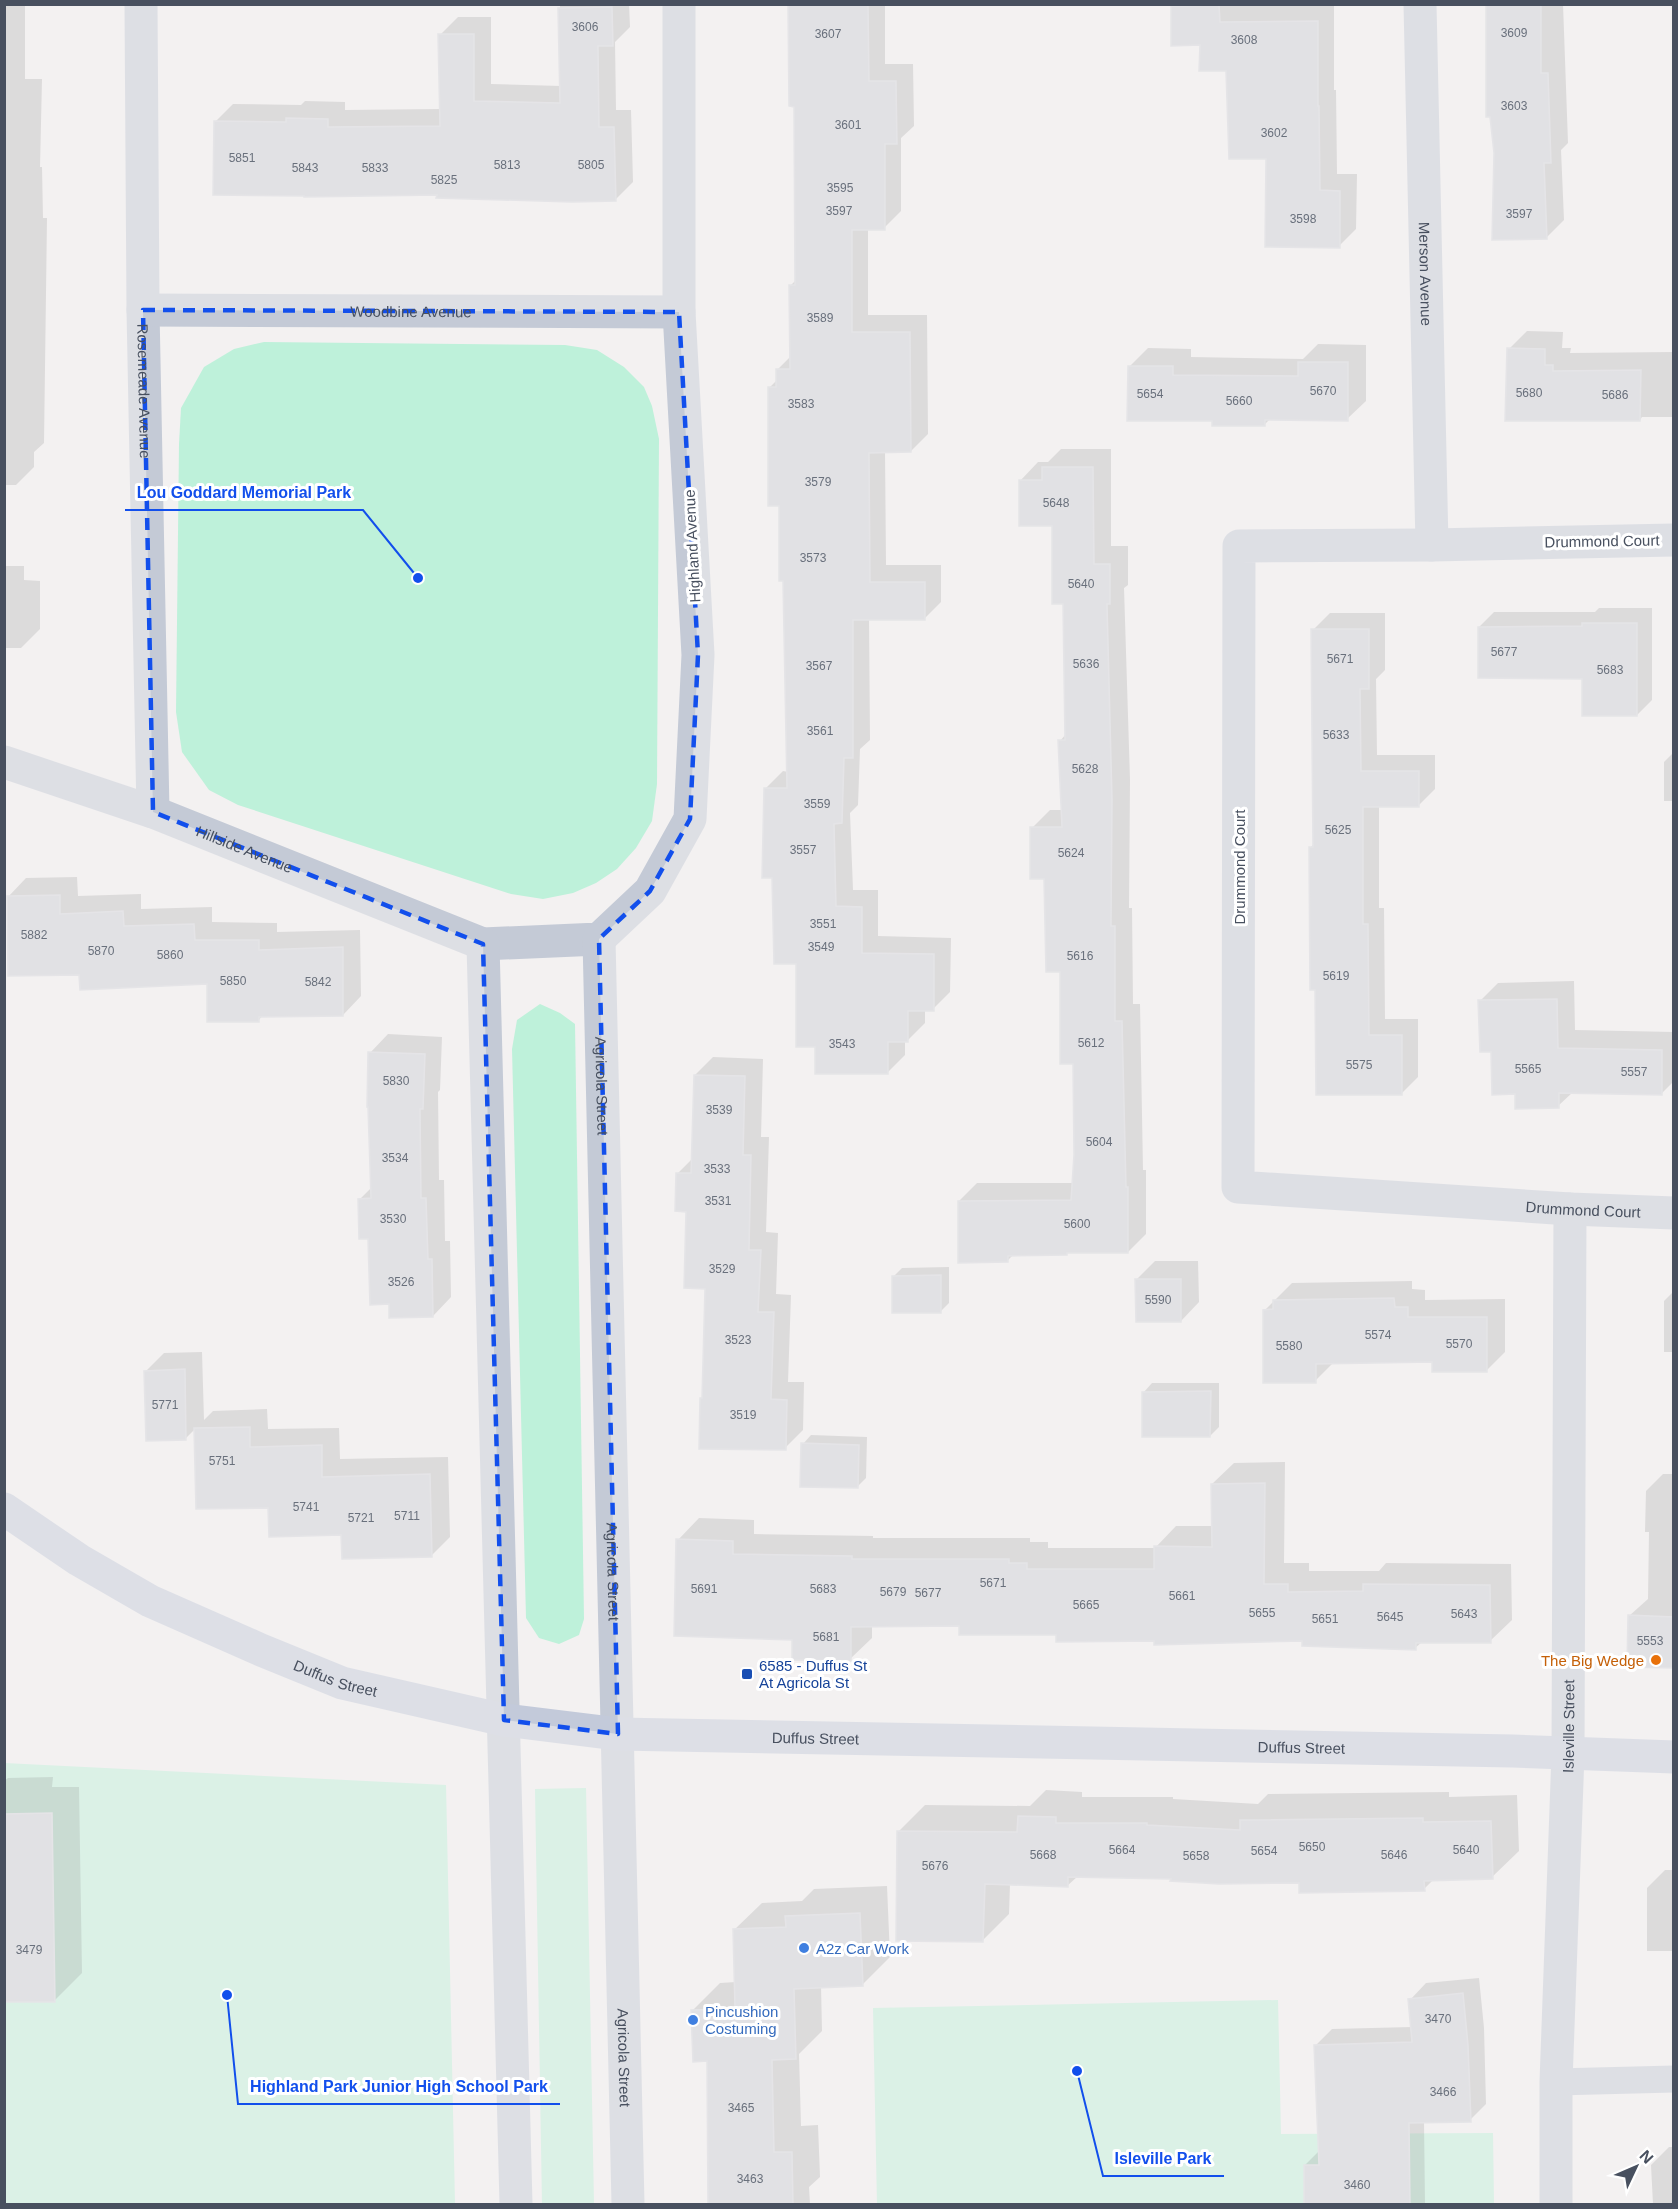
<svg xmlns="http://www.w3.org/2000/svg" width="1678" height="2209" font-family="Helvetica,sans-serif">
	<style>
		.green { fill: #bef1da }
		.shadow { fill: #0003 }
		.building { fill: #cdcfd5; stroke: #d4d6dc; stroke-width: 1.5 }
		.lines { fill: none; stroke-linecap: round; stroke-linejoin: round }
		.lane { stroke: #c4cad6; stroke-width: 27 }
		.street { stroke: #c4cad6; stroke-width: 33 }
		.secondary { stroke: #c3cada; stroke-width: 33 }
		.marked { fill: none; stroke: #124fec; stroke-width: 4.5; stroke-dasharray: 12 8; stroke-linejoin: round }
		.food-dot { fill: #e8710a; stroke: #fff; stroke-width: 2 }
		.transit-dot { fill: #1a4fb4; stroke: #fff; stroke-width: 2 }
		.shop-dot { fill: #3f7fe0; stroke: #fff; stroke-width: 2 }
		.labels { text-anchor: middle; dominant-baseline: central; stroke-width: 6; stroke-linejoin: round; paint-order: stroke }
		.number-label { font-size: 12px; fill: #69707c }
		.street-label { font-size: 15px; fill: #48505f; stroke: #fff }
		.food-label { font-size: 15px; fill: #c56008; stroke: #fff; text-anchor: end }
		.transit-label { font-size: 15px; fill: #164399; stroke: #fff; text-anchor: start }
		.shop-label { font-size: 15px; fill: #366cbe; stroke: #fff; text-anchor: start }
		.leader { fill: none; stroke: #124fec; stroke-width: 2 }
		.callout-dot { fill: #124fec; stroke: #fff; stroke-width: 2 }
		.callout-label { font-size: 16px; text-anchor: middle; font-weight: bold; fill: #124fec; stroke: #fff; stroke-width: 6; stroke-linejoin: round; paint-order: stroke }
	</style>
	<rect width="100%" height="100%" fill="#f3f1f1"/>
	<g class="green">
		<polygon points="264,342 565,345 597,350 624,367 644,387 652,406 659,439 657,784 652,821 636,848 617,869 596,883 573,893 543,899 511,894 238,805 209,790 182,752 176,712 179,444 181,408 204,367 234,349"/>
		<polygon points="540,1004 560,1013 575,1024 584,1619 579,1635 559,1644 539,1638 526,1618 512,1049 517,1020"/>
		<polygon points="4,1763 446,1785 455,2204 5,2204"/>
		<polygon points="586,1788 594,2204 542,2204 535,1789"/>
		<polygon points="1278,2000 1281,2134 1493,2133 1494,2204 877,2204 873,2008"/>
	</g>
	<g class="shadow">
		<polygon points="4,4 25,4 25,79 42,79 40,167 42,167 43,218 47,218 44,443 34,452 34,467 16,485 4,485"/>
		<polygon points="560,4 629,4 630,27 615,42 616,110 631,110 633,182 615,200 438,193 216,121 233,104 301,105 305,101 345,102 345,110 441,109 440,35 458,17 491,17 491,84 561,86"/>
		<polygon points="790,4 885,4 885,64 913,64 914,126 901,138 901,211 884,228 868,228 868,315 927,315 928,434 911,451 885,451 886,565 941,565 941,602 924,619 869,619 870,740 860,749 858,805 850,813 853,890 878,890 878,936 951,938 950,992 933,1009 925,1009 925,1023 908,1040 905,1040 905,1055 888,1072 816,1046 798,962 774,877 765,789 783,771 788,772 785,580 770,387 777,380 777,370 791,356 790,286 796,280 796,105"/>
		<polygon points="1174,4 1334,4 1334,90 1336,90 1337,174 1357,174 1356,229 1339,246 1268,157 1228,70 1201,44 1172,6"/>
		<polygon points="1488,4 1563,4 1568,143 1561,150 1564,220 1546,238 1495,153"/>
		<polygon points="1527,331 1563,332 1562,348 1571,348 1570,353 1674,352 1674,417 1642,417 1640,420 1509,349"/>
		<polygon points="1318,344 1366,345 1366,401 1347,419 1270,419 1264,425 1130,366 1148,348 1191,349 1191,357 1303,359"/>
		<polygon points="1061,449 1111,449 1111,546 1128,546 1128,585 1124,588 1130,780 1129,908 1132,908 1133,1004 1140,1004 1143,1170 1146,1170 1146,1234 1128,1252 1068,1252 1014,1254 1007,1261 959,1201 977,1183 1074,1183 1075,1062 1045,878 1032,828 1050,810 1063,810 1060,741 1066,734 1065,603 1054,525 1020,481 1038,462 1048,462"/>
		<polygon points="4,566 24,566 24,580 40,581 40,629 21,648 4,648"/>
		<polygon points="1599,608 1652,608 1652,700 1637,715 1584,677 1479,627 1494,612 1595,612"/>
		<polygon points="1330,613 1385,613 1385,670 1376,679 1377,755 1435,755 1435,789 1418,806 1379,806 1379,908 1384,908 1385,1019 1418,1019 1418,1077 1402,1093 1317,989 1310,848 1314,844 1313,630"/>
		<polygon points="1674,752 1674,801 1664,801 1664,762"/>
		<polygon points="77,877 78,896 141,894 141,909 212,907 212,922 277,923 277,932 360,930 361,996 343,1015 263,1015 258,1021 208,983 80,973 8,897 26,878"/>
		<polygon points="1574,981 1575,1030 1674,1032 1674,1081 1661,1094 1573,1092 1558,1106 1517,1093 1493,1051 1480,1001 1498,983"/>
		<polygon points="388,1034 442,1037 440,1090 438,1092 439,1180 444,1180 445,1241 450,1241 451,1297 433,1316 391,1303 369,1237 360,1199 372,1187 370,1053"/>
		<polygon points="713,1057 763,1059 761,1137 769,1137 766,1232 778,1233 776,1294 791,1295 788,1382 804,1382 803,1430 785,1448 704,1396 707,1287 678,1173 693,1158 695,1075"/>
		<polygon points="1155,1261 1198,1261 1199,1302 1181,1321 1137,1279"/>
		<polygon points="949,1267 949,1303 940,1312 893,1277 902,1268"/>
		<polygon points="1412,1281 1412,1289 1425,1290 1425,1300 1505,1299 1505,1352 1487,1370 1433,1361 1334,1362 1315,1381 1264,1311 1292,1283"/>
		<polygon points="1674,1291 1674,1352 1664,1352 1664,1301"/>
		<polygon points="202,1352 204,1420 213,1411 267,1409 268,1429 339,1428 340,1459 448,1457 450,1537 432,1555 343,1534 270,1506 195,1429 186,1438 146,1371 164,1353"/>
		<polygon points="1152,1383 1219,1383 1219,1427 1210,1436 1144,1392"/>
		<polygon points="811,1435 867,1437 866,1478 857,1487 803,1444"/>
		<polygon points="1285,1462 1284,1563 1309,1563 1309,1571 1379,1571 1386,1563 1511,1564 1512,1620 1490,1641 1422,1642 1415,1648 1303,1640 1155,1640 960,1625 872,1626 872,1638 850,1659 793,1639 678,1540 699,1518 754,1520 754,1534 873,1536 873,1538 1030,1538 1030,1542 1048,1542 1048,1548 1155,1548 1176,1526 1213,1526 1212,1484 1234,1463"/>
		<polygon points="1663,1474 1674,1474 1674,1666 1629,1616 1648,1599 1649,1532 1645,1532 1646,1491"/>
		<polygon points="53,1777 52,1787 79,1787 82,1973 55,2000 4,2001 4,1781 8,1778"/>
		<polygon points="1046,1790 1082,1792 1082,1797 1173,1797 1173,1799 1258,1804 1268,1794 1449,1792 1449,1797 1517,1795 1519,1851 1492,1877 1434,1879 1424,1889 1300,1881 1078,1876 1067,1886 1010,1884 1009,1914 983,1940 898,1832 925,1805 1030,1806"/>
		<polygon points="1665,1870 1674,1870 1674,1951 1647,1951 1647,1888"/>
		<polygon points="887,1886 890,1957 862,1985 821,1986 822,2031 799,2054 801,2126 818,2125 820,2177 809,2187 810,2204 710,2204 709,2060 693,2010 720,1983 736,1982 734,1930 762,1903 802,1901 814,1889"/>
		<polygon points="1479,1978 1484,2028 1486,2104 1470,2120 1424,2121 1425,2204 1306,2204 1305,2165 1320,2150 1316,2045 1332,2029 1412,2027 1410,2000 1426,1983"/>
		<polygon points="1669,2147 1674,2147 1674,2204 1653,2204 1651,2165"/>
	</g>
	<g class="building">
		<polygon points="788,4 868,4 869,81 896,81 897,144 885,144 885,230 852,230 852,332 910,332 911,452 869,453 870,582 925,582 925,620 853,620 853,758 844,758 842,823 834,824 836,906 862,907 862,953 934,954 934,1011 908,1011 908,1042 888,1042 888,1074 815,1074 815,1047 796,1047 796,964 774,964 772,878 762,878 764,788 787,788 783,581 779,581 779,506 768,506 768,387 776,387 776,369 790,369 789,285 795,285 794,107 789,106"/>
		<polygon points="1486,4 1541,4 1541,73 1548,73 1551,163 1544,163 1547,239 1492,240 1494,153 1490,117 1486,117"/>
		<polygon points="1219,5 1220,22 1318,21 1318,106 1319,106 1320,190 1340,191 1340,248 1265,247 1266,159 1229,159 1226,71 1199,71 1200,45 1171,46 1171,6"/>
		<polygon points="612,7 613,46 598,46 599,127 614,127 616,201 572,202 436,198 437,195 304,197 304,196 213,195 214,121 286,122 286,118 328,119 328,127 440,126 438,34 474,34 474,101 560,103 558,8"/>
		<polygon points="1507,348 1545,349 1545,365 1553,365 1553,371 1641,370 1640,421 1505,421"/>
		<polygon points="1298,362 1348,362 1348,421 1265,420 1265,426 1212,426 1212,421 1127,421 1128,366 1173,366 1173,375 1298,376"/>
		<polygon points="1042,467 1093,467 1094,564 1110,564 1110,604 1107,604 1112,799 1111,926 1115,926 1115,1021 1122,1021 1126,1187 1128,1187 1128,1253 1067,1253 1067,1255 1008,1256 1008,1262 958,1263 958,1201 1071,1200 1074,1155 1073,1064 1060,1064 1060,972 1046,972 1044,879 1030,879 1030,827 1062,827 1058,740 1065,740 1063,604 1052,604 1052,526 1019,526 1019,480 1042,480"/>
		<polygon points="1582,623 1637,623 1637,716 1582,716 1582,679 1478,678 1478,627 1582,626"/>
		<polygon points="1311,629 1369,629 1369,689 1360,689 1361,771 1419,771 1419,807 1363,807 1363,924 1368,924 1369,1035 1402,1035 1402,1095 1316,1095 1315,990 1310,990 1309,847 1313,847"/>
		<polygon points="60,895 60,914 123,911 124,926 194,924 195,940 259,940 259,950 343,947 343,1016 259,1017 259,1022 207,1022 207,984 80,990 79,975 8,976 7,896"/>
		<polygon points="1557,999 1558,1048 1662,1050 1662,1095 1559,1093 1559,1108 1515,1109 1515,1094 1492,1095 1491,1052 1480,1052 1478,1000"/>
		<polygon points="368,1052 425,1054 423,1109 420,1109 421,1198 426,1198 428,1259 432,1259 433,1317 389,1318 389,1304 370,1305 368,1239 359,1239 358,1199 371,1198 368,1107 367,1107"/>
		<polygon points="694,1075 745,1076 743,1155 751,1155 749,1250 761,1250 758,1312 774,1312 771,1399 787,1400 786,1450 699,1449 700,1398 702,1398 705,1289 684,1288 686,1212 675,1211 676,1173 691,1173"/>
		<polygon points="941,1275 941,1313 892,1313 892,1276"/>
		<polygon points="1135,1279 1181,1279 1181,1322 1136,1322"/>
		<polygon points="1394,1298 1395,1307 1408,1307 1408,1317 1487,1317 1487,1372 1432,1372 1432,1362 1316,1364 1316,1383 1263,1383 1263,1310 1273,1309 1273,1300"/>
		<polygon points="185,1369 186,1440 146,1441 144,1371"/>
		<polygon points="1211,1391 1210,1437 1142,1437 1142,1392"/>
		<polygon points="250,1427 250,1447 322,1445 322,1477 430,1474 432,1557 342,1559 341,1535 269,1537 268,1508 196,1509 194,1428"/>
		<polygon points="801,1443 859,1445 858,1488 800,1487"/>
		<polygon points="1265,1483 1264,1584 1288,1584 1288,1592 1363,1591 1363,1584 1490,1585 1491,1643 1416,1643 1416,1650 1302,1646 1302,1641 1154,1645 1154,1641 1056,1642 1056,1635 959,1635 959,1626 851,1627 851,1661 792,1660 792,1640 674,1636 676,1539 733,1541 733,1554 852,1556 852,1559 1009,1559 1009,1563 1027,1563 1027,1569 1154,1569 1154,1546 1212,1547 1211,1484"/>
		<polygon points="1628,1615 1674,1617 1674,1668 1627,1667"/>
		<polygon points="52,1813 55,2002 4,2002 4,1814"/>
		<polygon points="1018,1816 1056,1817 1056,1823 1147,1823 1147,1825 1240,1830 1240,1820 1423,1818 1423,1822 1491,1821 1493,1879 1424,1881 1425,1891 1299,1893 1299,1883 1219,1884 1170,1881 1171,1879 1068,1877 1068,1887 985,1884 983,1942 896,1941 897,1831 1017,1832"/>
		<polygon points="860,1913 863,1986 794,1989 796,2059 772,2060 774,2152 792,2152 793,2205 708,2205 707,2061 693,2062 691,2010 735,2009 733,1929 786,1927 785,1916"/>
		<polygon points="1463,1993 1468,2045 1471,2122 1409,2123 1410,2205 1304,2205 1304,2165 1319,2165 1314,2045 1412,2042 1408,1999"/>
	</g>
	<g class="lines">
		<polyline class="lane" points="1556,2082 1674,2079"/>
		<g class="street">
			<path id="s1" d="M 141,4 L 143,310 L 153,812"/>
			<path id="s2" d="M 1420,4 L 1432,545"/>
			<path id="s3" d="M 143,310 L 679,312"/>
			<path id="s4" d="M 1674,540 L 1432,545 L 1239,546 L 1238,1187 L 1570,1209 L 1674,1213"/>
			<path id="s5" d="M 4,762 L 153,812 L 483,944 L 599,939 L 650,891 L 690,819 L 698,655 L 679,312 L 679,4"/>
			<path id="s6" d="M 599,939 L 628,2204"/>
			<polyline points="483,944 516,2204"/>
			<path id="s7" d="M 1556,2204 L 1556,2082 L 1568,1754 L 1570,1209"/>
		</g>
		<path class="secondary" id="s8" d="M 4,1509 L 79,1560 L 150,1601 L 261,1650 L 342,1683 L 504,1720 L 618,1734 L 1513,1751 L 1674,1757"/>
	</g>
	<path d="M0 0H1678V2209H0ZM 143,310 L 679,312 L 698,655 L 690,819 L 650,891 L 599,939 L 618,1734 L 504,1720 L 483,944 L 153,812 Z" fill="#f3f1f1" fill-opacity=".55" fill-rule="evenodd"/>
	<path class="marked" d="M 143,310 L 679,312 L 698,655 L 690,819 L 650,891 L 599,939 L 618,1734 L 504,1720 L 483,944 L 153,812 Z"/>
	<circle class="food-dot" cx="1656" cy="1660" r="6"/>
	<rect class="transit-dot" x="741" y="1668" width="12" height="12" rx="3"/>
	<g class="shop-dot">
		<circle cx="804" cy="1948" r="6"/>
		<circle cx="693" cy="2020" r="6"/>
	</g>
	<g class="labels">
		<g class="number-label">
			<text x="585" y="27">3606</text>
			<text x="1514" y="33">3609</text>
			<text x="828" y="34">3607</text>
			<text x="1244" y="40">3608</text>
			<text x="1514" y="106">3603</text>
			<text x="848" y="125">3601</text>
			<text x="1274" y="133">3602</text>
			<text x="242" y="158">5851</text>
			<text x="507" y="165">5813</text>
			<text x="591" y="165">5805</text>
			<text x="305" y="168">5843</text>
			<text x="375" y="168">5833</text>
			<text x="444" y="180">5825</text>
			<text x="840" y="188">3595</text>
			<text x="839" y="211">3597</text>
			<text x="1519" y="214">3597</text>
			<text x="1303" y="219">3598</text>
			<text x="820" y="318">3589</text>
			<text x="1323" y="391">5670</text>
			<text x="1529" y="393">5680</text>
			<text x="1150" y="394">5654</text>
			<text x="1615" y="395">5686</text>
			<text x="1239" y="401">5660</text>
			<text x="801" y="404">3583</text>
			<text x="818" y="482">3579</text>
			<text x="1056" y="503">5648</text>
			<text x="813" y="558">3573</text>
			<text x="1081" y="584">5640</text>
			<text x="1504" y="652">5677</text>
			<text x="1340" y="659">5671</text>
			<text x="1086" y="664">5636</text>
			<text x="819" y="666">3567</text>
			<text x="1610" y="670">5683</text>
			<text x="820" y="731">3561</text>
			<text x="1336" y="735">5633</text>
			<text x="1085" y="769">5628</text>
			<text x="817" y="804">3559</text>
			<text x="1338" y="830">5625</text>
			<text x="803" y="850">3557</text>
			<text x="1071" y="853">5624</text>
			<text x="823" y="924">3551</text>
			<text x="34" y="935">5882</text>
			<text x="821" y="947">3549</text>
			<text x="101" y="951">5870</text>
			<text x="170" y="955">5860</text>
			<text x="1080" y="956">5616</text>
			<text x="1336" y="976">5619</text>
			<text x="233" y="981">5850</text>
			<text x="318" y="982">5842</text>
			<text x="1091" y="1043">5612</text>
			<text x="842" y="1044">3543</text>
			<text x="1359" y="1065">5575</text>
			<text x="1528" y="1069">5565</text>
			<text x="1634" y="1072">5557</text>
			<text x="396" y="1081">5830</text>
			<text x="719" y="1110">3539</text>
			<text x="1099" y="1142">5604</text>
			<text x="395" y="1158">3534</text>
			<text x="717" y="1169">3533</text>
			<text x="718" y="1201">3531</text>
			<text x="393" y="1219">3530</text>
			<text x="1077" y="1224">5600</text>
			<text x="722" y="1269">3529</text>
			<text x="401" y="1282">3526</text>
			<text x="1158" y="1300">5590</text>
			<text x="1378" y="1335">5574</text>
			<text x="738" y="1340">3523</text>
			<text x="1459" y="1344">5570</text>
			<text x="1289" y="1346">5580</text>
			<text x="165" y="1405">5771</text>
			<text x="743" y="1415">3519</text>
			<text x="222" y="1461">5751</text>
			<text x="306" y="1507">5741</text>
			<text x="407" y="1516">5711</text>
			<text x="361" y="1518">5721</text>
			<text x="993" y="1583">5671</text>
			<text x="704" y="1589">5691</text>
			<text x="823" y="1589">5683</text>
			<text x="893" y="1592">5679</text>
			<text x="928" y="1593">5677</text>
			<text x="1182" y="1596">5661</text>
			<text x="1086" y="1605">5665</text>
			<text x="1262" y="1613">5655</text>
			<text x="1464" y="1614">5643</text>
			<text x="1390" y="1617">5645</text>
			<text x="1325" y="1619">5651</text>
			<text x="826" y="1637">5681</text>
			<text x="1650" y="1641">5553</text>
			<text x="1312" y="1847">5650</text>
			<text x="1122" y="1850">5664</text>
			<text x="1466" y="1850">5640</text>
			<text x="1264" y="1851">5654</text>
			<text x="1043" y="1855">5668</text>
			<text x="1394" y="1855">5646</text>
			<text x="1196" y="1856">5658</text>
			<text x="935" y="1866">5676</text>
			<text x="29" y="1950">3479</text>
			<text x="1438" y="2019">3470</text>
			<text x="1443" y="2092">3466</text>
			<text x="741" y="2108">3465</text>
			<text x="750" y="2179">3463</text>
			<text x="1357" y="2185">3460</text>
		</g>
		<g class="street-label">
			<text stroke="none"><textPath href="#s2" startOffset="270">Merson Avenue</textPath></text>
			<text stroke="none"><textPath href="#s3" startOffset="268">Woodbine Avenue</textPath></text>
			<text stroke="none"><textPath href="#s1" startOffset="387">Rosemeade Avenue</textPath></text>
			<text transform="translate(1602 541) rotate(-1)">Drummond Court</text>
			<text transform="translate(692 546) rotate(-93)">Highland Avenue</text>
			<text stroke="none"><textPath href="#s5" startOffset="256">Hillside Avenue</textPath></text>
			<text transform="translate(1239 867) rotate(-90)">Drummond Court</text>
			<text stroke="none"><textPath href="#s6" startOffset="147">Agricola Street</textPath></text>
			<text stroke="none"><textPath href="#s4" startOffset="1422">Drummond Court</textPath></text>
			<text stroke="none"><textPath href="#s6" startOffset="633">Agricola Street</textPath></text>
			<text stroke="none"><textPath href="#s8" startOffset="374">Duffus Street</textPath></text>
			<text stroke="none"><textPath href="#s7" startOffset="478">Isleville Street</textPath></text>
			<text stroke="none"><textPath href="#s8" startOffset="860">Duffus Street</textPath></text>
			<text stroke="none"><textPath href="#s8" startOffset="1346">Duffus Street</textPath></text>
			<text stroke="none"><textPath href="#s6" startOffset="1119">Agricola Street</textPath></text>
		</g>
		<g class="food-label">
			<text x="1644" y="1660">The Big Wedge</text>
		</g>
		<g class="transit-label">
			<text x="759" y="1665">6585 - Duffus St<tspan x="759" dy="17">At Agricola St</tspan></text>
		</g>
		<g class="shop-label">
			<text x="816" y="1948">A2z Car Work</text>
			<text x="705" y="2011">Pincushion<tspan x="705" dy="17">Costuming</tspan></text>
		</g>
	</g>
	<path class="leader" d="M418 578L363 510H125M227 1995L238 2104H560M1077 2071L1103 2176H1224"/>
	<g class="callout-dot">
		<circle cx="418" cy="578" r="6"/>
		<circle cx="227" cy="1995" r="6"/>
		<circle cx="1077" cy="2071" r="6"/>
	</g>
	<g class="callout-label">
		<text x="244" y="498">Lou Goddard Memorial Park</text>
		<text x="399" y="2092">Highland Park Junior High School Park</text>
		<text x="1163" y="2164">Isleville Park</text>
	</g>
	<rect width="1678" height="2209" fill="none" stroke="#48505f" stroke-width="12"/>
	<g transform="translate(1636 2167) rotate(46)" stroke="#ffffff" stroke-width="4.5" paint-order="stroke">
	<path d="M0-4.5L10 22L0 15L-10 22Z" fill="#48505f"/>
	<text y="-9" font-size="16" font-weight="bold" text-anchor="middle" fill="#48505f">N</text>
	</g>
</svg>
